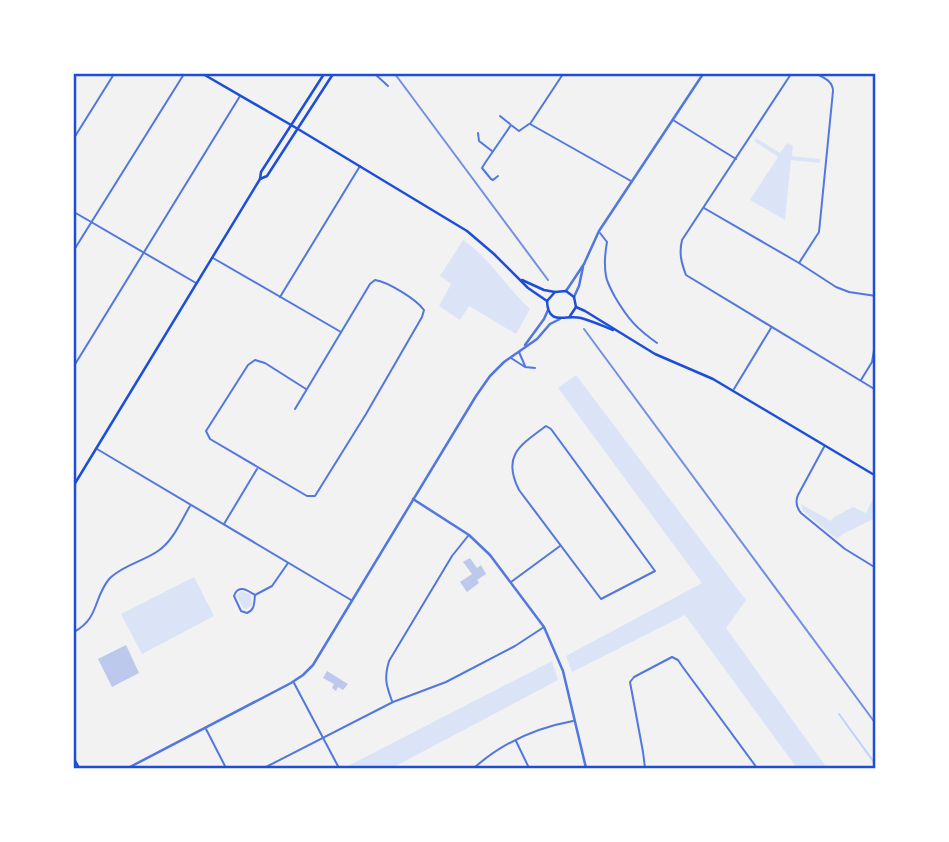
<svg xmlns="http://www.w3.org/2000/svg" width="949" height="842" font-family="'Roboto Serif',serif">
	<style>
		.green { fill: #dbe4f7 }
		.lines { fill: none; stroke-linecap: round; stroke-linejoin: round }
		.stream { stroke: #bfd3fe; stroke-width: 2 }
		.building { fill: #bdc9ec }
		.minor { stroke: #5277de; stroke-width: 2 }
		.tertiary { stroke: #5277de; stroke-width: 2.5 }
		.secondary { stroke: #1d4ed8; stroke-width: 2.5 }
		.rail { stroke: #7290e2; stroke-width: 2 }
		.neatline { fill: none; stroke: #1d4ed8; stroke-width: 2.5 }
	</style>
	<rect width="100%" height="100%" fill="#f2f2f2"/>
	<g class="green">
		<polygon points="756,138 780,153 787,143 793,146 792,156 820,159 820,163 791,160 785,220 750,200 778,157 754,141"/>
		<path d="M 463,240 C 490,258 507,288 530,309 L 516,334 L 469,306 L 460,320 L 439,306 L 451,284 L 440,276 Z"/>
		<polygon points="576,375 746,600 726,628 827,768 797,768 685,615 572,672 566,656 702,583 558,388"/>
		<polygon points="875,495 875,518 843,534 837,539 803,511 801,504 831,521 834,517 853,507 866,513"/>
		<polygon points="194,577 214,616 142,654 121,614"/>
		<polygon points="241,591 251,595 252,605 247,609 243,608 237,596"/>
		<polygon points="552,661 558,680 392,768 344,768"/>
	</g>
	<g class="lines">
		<polyline class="stream" points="839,714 876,765"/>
	</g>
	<g class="building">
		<polygon points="470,558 477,568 481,565 486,574 477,580 479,583 467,592 460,582 472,574 463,562"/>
		<polygon points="126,645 139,673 112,687 98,659"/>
		<polygon points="327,671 348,684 343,690 338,687 336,691 332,688 334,684 323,678"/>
	</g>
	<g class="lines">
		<g class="minor">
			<polyline points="375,74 388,86"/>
			<polyline points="563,74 530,124 631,181"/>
			<path d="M 791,74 L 682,240 C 679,253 681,262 686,275 L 876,390"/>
			<polyline points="500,116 510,124"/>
			<polyline points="673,120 736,159"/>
			<polyline points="478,133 479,141 492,151"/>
			<polyline points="74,138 114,74"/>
			<polyline points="498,176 493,180 491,179 482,168 485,163 511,125 519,131 529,124"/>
			<polyline points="704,208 799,263 836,287 849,292 876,296"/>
			<polyline points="74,212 196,283"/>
			<path d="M 600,233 L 607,242 C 605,253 604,265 606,276 C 607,283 612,291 615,297 C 628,319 636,328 657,343"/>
			<polyline points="74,250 184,74"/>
			<polyline points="213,258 341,332"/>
			<path d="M 799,263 L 819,232 L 833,91 C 833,81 824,78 817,74"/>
			<polyline points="280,297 360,166"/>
			<polyline points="519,352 525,366"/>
			<polyline points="511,358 525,367 535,368"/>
			<polyline points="74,366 240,96"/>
			<polyline points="861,380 872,362 876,339"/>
			<polyline points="734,389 771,328"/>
			<path d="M 295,409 L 370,284 L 375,280 C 388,282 416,299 424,310 L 422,317 L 366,414 L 315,496 L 307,496 L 210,439 L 206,431 L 248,365 L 255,360 L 265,363 L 306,389"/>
			<path d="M 546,426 L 551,429 L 655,571 L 601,599 L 519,490 C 502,456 519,446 546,426 Z"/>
			<path d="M 824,447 L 798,495 C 795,502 796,507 801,513 L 845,549 L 876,568"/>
			<polyline points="97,449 351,600"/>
			<polyline points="224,524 257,469"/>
			<polyline points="511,582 560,546"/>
			<path d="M 255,595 C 254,603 255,610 247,613 L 241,611 L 234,596 C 238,584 247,590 255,595 L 272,586 L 288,563"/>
			<path d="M 74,632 C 100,618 93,597 110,578 C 123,565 144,561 158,551 C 173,541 181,521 190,506"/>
			<polyline points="294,683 339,768"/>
			<path d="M 392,701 C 386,685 384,678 389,661 L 452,556 L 468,536"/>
			<polyline points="206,729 226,768"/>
			<polyline points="516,741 529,768"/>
			<polyline points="264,768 393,702 446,682 515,646 544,627"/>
			<path d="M 474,768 C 502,743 535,728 573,721"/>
			<polyline points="645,768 643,752 630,682 634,677 672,657 678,660 682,666 757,768"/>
		</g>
		<g class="tertiary">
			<polyline points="566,291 584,264 599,231 703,74"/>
			<polyline points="574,297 579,286 583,267"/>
			<polyline points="525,345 544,319 548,310"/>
			<polyline points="413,499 469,535 490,555 544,627 563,671 586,768"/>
			<polyline points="128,768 291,683 303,675 313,665 476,396 490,376 504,362 537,339 550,324 560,319"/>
		</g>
		<g class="secondary">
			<polyline points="203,74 298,129 467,231 494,254 528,288 547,301"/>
			<polyline points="260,179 267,176 333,74"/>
			<polyline points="522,280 544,290 555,292"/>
			<polyline points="576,307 585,311 655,354 713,379 876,476"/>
			<path d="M 570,316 L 576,307 L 574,297 L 566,291 L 555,292 L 547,301 C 548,327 566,314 581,318 C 592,321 603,326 613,330"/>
			<polyline points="74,485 260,179 261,172 324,74"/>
			<polyline points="74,759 79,768"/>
		</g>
		<g class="rail">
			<polyline points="395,74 548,280"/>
			<polyline points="584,329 876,724"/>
		</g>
	</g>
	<rect width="949" height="842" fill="none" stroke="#ffffff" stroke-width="150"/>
	<rect x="75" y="75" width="799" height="692" class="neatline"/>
</svg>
